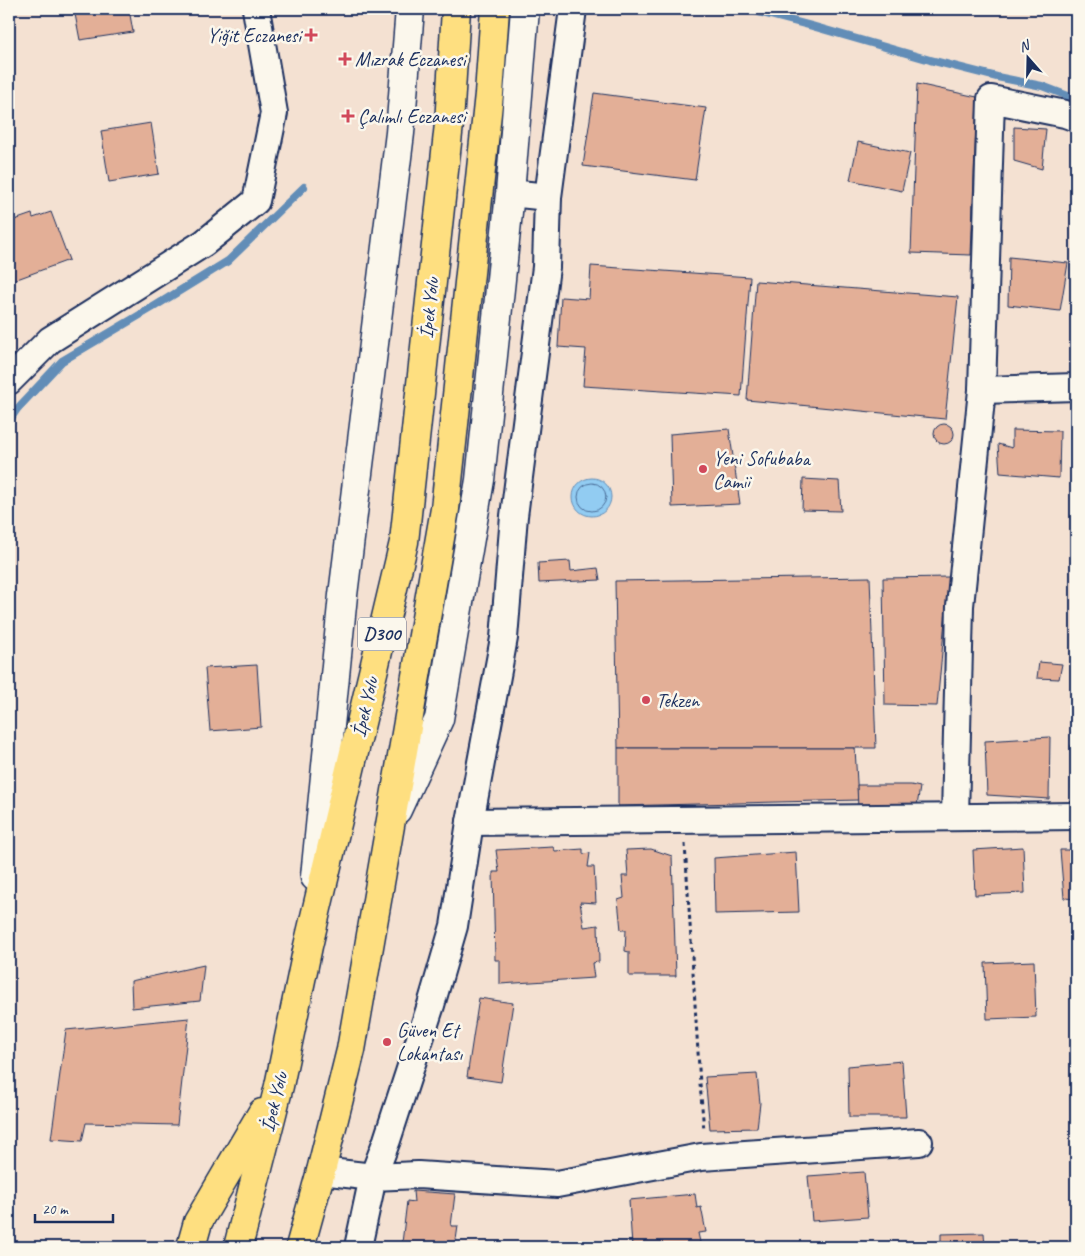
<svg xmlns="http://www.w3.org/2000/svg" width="1085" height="1256" font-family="Caveat,sans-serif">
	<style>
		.water { fill: #92ccf2; stroke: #628db7 }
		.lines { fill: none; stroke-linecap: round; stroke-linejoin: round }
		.shore { stroke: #4b6e99; stroke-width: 1 }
		.stream { stroke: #628db7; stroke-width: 8 }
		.building { fill: #e3af97; stroke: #1b2f5e }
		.minor-casing { stroke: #1b2f5e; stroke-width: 30 }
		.tertiary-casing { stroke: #1b2f5e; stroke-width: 31 }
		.trunk-casing { stroke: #1b2f5e; stroke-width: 31 }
		.path { stroke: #1b2f5e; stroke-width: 3; stroke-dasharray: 4 4; stroke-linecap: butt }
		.minor { stroke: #fbf7ec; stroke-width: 26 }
		.tertiary { stroke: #fbf7ec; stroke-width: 28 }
		.trunk { stroke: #fedf80; stroke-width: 28 }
		.poi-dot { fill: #d1495b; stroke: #fbf7ec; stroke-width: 2 }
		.labels { text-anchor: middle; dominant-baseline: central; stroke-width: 5; stroke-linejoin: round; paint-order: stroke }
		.shield { fill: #fbf7ec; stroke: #5e6b89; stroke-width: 1 }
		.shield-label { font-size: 19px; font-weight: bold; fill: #1b2f5e }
		.poi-label { font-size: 20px; fill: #1b2f5e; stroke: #fbf7ec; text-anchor: start }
		.street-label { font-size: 20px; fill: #1b2f5e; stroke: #fbf7ec }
	</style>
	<rect width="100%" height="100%" fill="#f4e1d2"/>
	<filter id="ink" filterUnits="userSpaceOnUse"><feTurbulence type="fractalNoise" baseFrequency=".02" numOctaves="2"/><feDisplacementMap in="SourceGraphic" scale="10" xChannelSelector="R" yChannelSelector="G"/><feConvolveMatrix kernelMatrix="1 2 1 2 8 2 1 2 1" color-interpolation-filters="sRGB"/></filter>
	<g filter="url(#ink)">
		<circle class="water" cx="592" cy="497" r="19"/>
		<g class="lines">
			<circle class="shore" cx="592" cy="497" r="14"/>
			<g class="stream">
				<polyline points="747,9 812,26 930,60 997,77 1042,86 1076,99"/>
				<polyline points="9,421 17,409 62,361 155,306 228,261 304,187"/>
			</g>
		</g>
		<g class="building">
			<polygon points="74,9 129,9 133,32 80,40"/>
			<polygon points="917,84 977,97 971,255 911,253"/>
			<polygon points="594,93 706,108 695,180 583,166"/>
			<polygon points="151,123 159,174 109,182 101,131"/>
			<polygon points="1014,127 1046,129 1042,169 1014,161"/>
			<polygon points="858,142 910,153 902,191 850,180"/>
			<polygon points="51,212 69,260 9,282 9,222 32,214 33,218"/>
			<polygon points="1009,257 1068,263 1060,311 1008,305"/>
			<polygon points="591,266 750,277 741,396 583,386 586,349 558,347 561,297 589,299"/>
			<polygon points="756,281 958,297 945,419 747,400"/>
			<circle cx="944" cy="434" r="10"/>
			<polygon points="729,429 740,504 672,507 670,434"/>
			<polygon points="1012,430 1060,431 1059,478 1000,473 998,444 1012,448"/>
			<polygon points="803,479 839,481 841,511 802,510"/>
			<polygon points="570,561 571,571 598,568 600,580 539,583 538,563"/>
			<polygon points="870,577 876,748 618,748 615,581"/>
			<polygon points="949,577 937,706 885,705 883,578"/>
			<polygon points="1039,662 1062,664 1059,679 1037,678"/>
			<polygon points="257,665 261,727 210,731 205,668"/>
			<polygon points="1050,737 1049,799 987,795 985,741"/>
			<polygon points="1071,745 1076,745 1076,789 1072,789"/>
			<polygon points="618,748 855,748 858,800 618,806"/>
			<polygon points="857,785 911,785 920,787 917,806 858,809"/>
			<polygon points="553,847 555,851 583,849 583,854 590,853 588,867 594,867 596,903 580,902 584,927 598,925 599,962 592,963 594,978 500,984 500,960 495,960 493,872 499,872 496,850"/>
			<polygon points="1023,847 1025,893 975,895 973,850"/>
			<polygon points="651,849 672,856 676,976 629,976 629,952 625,951 626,930 621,930 618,900 624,898 622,876 628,876 626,850"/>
			<polygon points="1060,850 1076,850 1076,899 1064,898"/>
			<polygon points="796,852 799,912 715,914 714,858"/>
			<polygon points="1034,961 1036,1017 987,1019 985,963"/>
			<polygon points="204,965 200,1001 132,1008 131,981"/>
			<polygon points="479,998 513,1003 501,1082 467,1077"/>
			<polygon points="189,1018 177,1125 86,1123 82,1141 51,1139 66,1030"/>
			<polygon points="902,1061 906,1117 849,1117 848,1066"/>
			<polygon points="757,1074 760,1103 757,1128 710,1129 705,1077"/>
			<polygon points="864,1172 868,1217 812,1221 808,1176"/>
			<polygon points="413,1191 455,1194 451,1226 458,1226 455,1247 425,1247 402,1243 407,1201 414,1202"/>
			<polygon points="695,1194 697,1208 701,1207 706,1232 698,1233 701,1247 632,1247 629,1200"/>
			<polygon points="984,1233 985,1247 941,1247 941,1234"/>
		</g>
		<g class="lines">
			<defs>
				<g id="minor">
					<polyline points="510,193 548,197 573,9"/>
					<polyline points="9,381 50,340 204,243 256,201 274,113 256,9"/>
					<polyline points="982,390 1076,387"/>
					<polyline points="955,817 960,606 982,390 991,99 1065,114 1076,118"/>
					<polyline points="470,822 1076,816"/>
					<polyline points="321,1171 373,1177 418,1175 557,1184 701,1157 919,1142"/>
					<polyline points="358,1247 373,1177 387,1140 431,1005 454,926 470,822 504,638 514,516 546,267 548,197"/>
				</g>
				<g id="tertiary">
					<polyline points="397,810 439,719 480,480 510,193 525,9"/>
					<polyline points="315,877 343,595 400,133 410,9"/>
				</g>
				<g id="trunk">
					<polyline points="191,1247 198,1222 262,1113"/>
					<polyline points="238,1247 279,1086 308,946 404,542 449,124 456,9"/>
					<polyline points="300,1247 321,1171 351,1050 445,509 489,94 495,9"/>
				</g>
			</defs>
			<use href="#minor" class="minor-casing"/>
			<use href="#tertiary" class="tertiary-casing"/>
			<use href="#trunk" class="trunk-casing"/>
			<polyline class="path" points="685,844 700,1084 704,1130"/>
			<use href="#minor" class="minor"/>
			<use href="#tertiary" class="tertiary"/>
			<use href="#trunk" class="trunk"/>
		</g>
	</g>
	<g class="poi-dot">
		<path d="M308.5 27.5h5v5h5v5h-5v5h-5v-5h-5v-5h5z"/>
		<path d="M342.5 51.5h5v5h5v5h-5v5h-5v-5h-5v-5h5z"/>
		<path d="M345.5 108.5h5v5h5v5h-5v5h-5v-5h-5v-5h5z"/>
		<circle cx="703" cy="469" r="5"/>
		<circle cx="646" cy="700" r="5"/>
		<circle cx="387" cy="1042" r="5"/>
	</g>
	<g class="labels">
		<rect class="shield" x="358" y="617.5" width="48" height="33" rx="4"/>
		<g class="shield-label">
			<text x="382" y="634">D300</text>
		</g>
		<g class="poi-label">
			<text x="301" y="35" text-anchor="end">Yiğit Eczanesi</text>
			<text x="355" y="59">Mızrak Eczanesi</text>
			<text x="358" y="116">Çalımlı Eczanesi</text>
			<text x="713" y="458">Yeni Sofubaba<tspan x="713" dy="23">Camii</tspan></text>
			<text x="656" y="700">Tekzen</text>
			<text x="397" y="1030">Güven Et<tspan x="397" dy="23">Lokantası</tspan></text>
		</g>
		<g class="street-label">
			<text transform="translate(429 308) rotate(-84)">İpek Yolu</text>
			<text transform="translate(365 707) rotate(-77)">İpek Yolu</text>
			<text transform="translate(274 1102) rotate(-76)">İpek Yolu</text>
		</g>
	</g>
	<rect width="1085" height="1256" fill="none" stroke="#fbf7ec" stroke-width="30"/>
	<rect x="15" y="15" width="1055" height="1226" fill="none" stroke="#1b2f5e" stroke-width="2" filter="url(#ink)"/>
	<g transform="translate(1028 58) rotate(340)" stroke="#fbf7ec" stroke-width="4" paint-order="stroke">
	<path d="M0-4L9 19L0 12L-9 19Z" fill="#1b2f5e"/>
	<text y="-8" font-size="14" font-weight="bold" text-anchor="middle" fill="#1b2f5e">N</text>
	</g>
	<path d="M35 1214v8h78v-8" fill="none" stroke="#1b2f5e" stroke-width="2.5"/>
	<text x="42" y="1214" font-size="15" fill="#1b2f5e" stroke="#fbf7ec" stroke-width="4" paint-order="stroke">20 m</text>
</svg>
